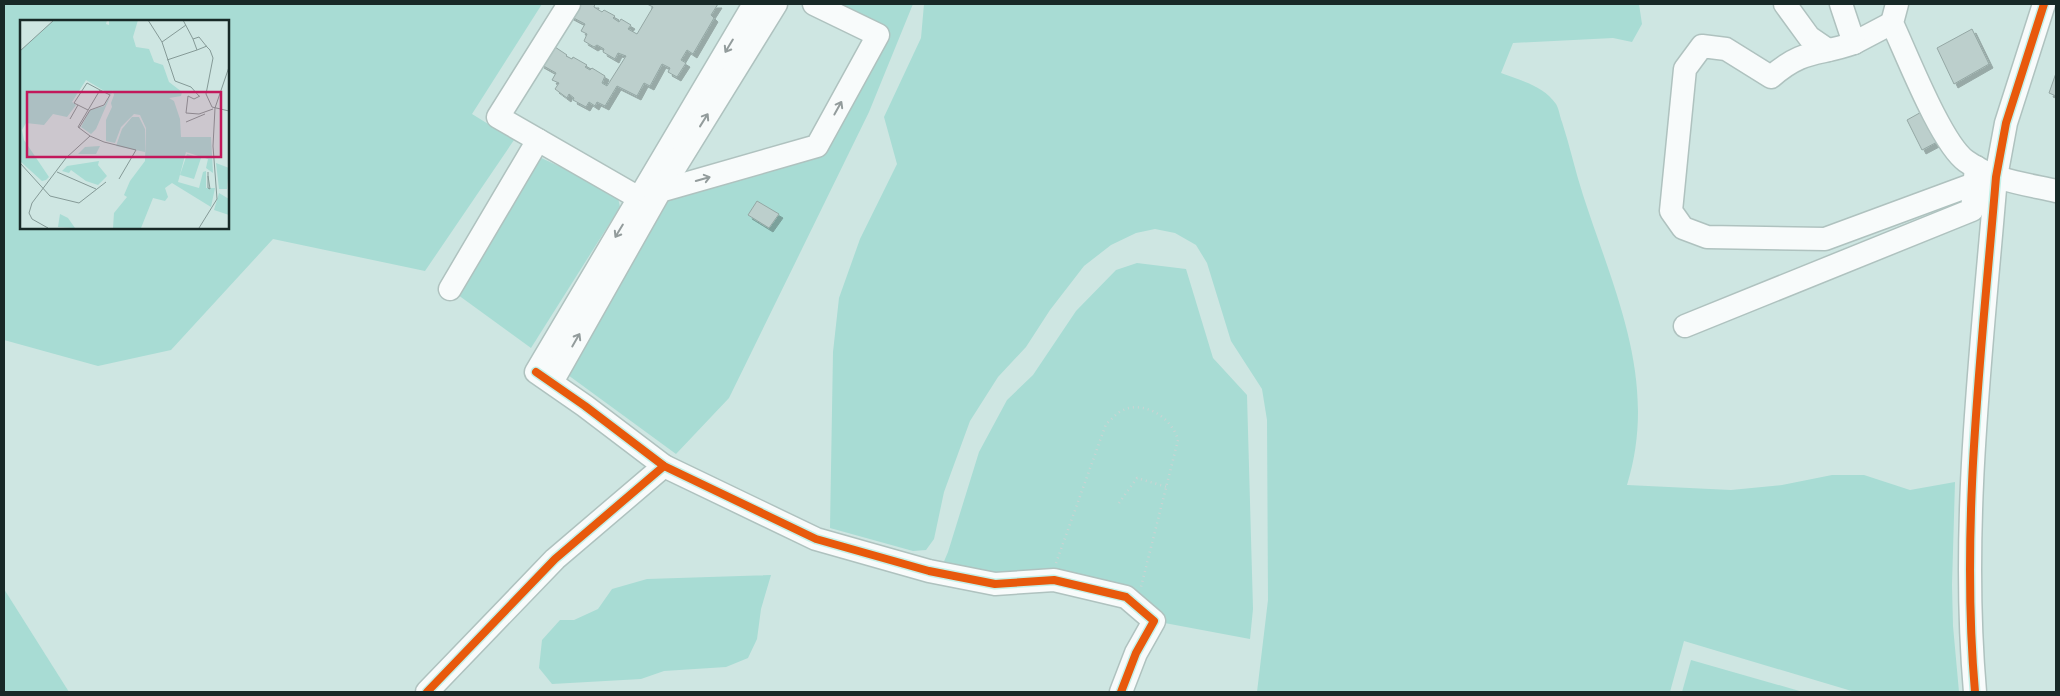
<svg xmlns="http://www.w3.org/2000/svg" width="2060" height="696" font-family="'Golos Text',sans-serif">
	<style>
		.green { fill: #a8dcd4; fill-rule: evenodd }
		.building { fill: #bccfcc; stroke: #94a7a4; filter: url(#shadow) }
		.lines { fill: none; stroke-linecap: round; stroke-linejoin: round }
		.minor-casing { stroke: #afc2bf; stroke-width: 25 }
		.path { stroke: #ccd4d3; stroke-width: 2.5; stroke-dasharray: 1 4; stroke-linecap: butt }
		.minor { stroke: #f8fbfb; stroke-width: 22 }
		.cycleway-casing { stroke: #c4f0e8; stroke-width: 11 }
		.cycleway { stroke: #e8590c; stroke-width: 8 }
		.oneway { stroke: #939c9c }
		.inset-road { fill: none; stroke: #859a97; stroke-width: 1 }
		.view { fill: #c2185b; fill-opacity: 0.15; stroke: #c2185b; stroke-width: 2.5 }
		.inset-edge { fill: none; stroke: #182927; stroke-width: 2.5 }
	</style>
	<defs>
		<filter id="shadow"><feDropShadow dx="4" dy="4" stdDeviation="0" flood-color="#0004"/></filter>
	</defs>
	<rect width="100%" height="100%" fill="#cee6e2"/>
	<g class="green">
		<path d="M 4,4 L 542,4 L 472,114 L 514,140 L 425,271 L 273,239 L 171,350 L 98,366 L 4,340 ZM 21,21 L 228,21 L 228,228 L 21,228 Z"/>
		<polygon points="831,4 913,4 869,112 729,398 676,454 568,375 664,198 810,155 887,34"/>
		<path d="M 924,4 L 1639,4 L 1642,24 L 1632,42 L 1613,38 L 1513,43 L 1501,73 C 1521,81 1543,85 1556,104 C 1559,109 1560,117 1562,122 C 1570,146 1575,171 1583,195 C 1614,291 1659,381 1627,485 L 1731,490 L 1782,485 L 1832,475 L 1864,475 L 1910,490 L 1955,482 L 1952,585 L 1953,626 L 1959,692 L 1855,692 L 1684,641 L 1670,692 L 1257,692 L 1268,600 L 1267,420 L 1262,389 L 1231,341 L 1207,263 L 1196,245 L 1175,233 L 1155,229 L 1136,233 L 1111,245 L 1084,266 L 1050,310 L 1026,347 L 998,377 L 970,421 L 944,492 L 934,539 L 926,550 L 913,551 L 830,528 L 833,352 L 839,298 L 860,239 L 897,164 L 884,117 L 921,38 Z"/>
		<polygon points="537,156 617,193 620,207 531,348 454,292"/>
		<polygon points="1137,263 1186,269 1213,358 1247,395 1253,609 1250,639 1154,621 1126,597 939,573 948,552 979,452 1007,400 1033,375 1076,311 1116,270"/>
		<polygon points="771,575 761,609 757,639 748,658 726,667 664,671 641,679 552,684 539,668 542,640 560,620 574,620 598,609 612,589 647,579"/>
		<polygon points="4,589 69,692 4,692"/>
		<polygon points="1691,660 1803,692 1682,692"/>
	</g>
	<g class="building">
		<polygon points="580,4 595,4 594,7 602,12 604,10 615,16 613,18 619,22 621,19 631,25 628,29 637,34 653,7 647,4 718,4 711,15 714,18 693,54 687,50 681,60 686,63 677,77 668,72 670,68 662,64 650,86 644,83 637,96 617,86 605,106 597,102 595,106 589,102 586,107 573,100 574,98 569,94 567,98 555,89 559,83 552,80 556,73 540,64 555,47 567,55 566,56 572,59 573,57 587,65 585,67 590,70 592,68 605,76 602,83 607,86 626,56 618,53 615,59 603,52 604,49 597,45 594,47 584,41 587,34 581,31 585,24 568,15"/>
		<polygon points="1972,29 1989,64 1954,84 1937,48"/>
		<polygon points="2056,73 2056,96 2049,93"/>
		<polygon points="1925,110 1939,141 1922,150 1907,120"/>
		<polygon points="757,201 779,214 769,228 748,215"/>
	</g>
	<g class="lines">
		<defs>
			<g id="minor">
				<polyline points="569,4 498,117 639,198"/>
				<polyline points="754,4 536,372 585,406 664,466 816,539 929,571 995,584 1054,580 1126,597 1154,621 1136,653 1121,692"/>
				<polyline points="1785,4 1809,37 1828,50"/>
				<polyline points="1841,4 1854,43 1892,23"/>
				<path d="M 1897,4 L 1892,23 C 1907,55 1941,143 1966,161 C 1992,180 2025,184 2056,191"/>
				<path d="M 1854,43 C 1818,56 1804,48 1771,77 L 1726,49 L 1702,46 L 1685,69 L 1671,211 L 1683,228 L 1707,237 L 1825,239 L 1974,184"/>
				<polyline points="666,182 776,4"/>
				<polyline points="450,289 538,140"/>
				<polyline points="1685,326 1972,210 1976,167"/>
				<polyline points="552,382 660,191 817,146 878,35 814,4"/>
				<polyline points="427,692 555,559 664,466"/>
				<path d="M 1975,692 C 1960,521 1982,348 1996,177 L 2006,123 L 2044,4"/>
			</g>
		</defs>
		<use href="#minor" class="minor-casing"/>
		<g class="path">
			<polyline points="1119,503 1137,478 1167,487"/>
			<path d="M 1056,563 L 1106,424 C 1111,420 1116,414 1121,411 C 1144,399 1172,418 1178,440 L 1141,587"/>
		</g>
		<use href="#minor" class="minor"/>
		<defs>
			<g id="cycleway">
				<polyline points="536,372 585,406 664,466 816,539 929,571 995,584 1054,580 1126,597 1154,621 1136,653 1121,692"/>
				<polyline points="427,692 555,559 664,466"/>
				<path d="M 1975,692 C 1960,521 1982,348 1996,177 L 2006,123 L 2044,4"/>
			</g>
		</defs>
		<use href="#cycleway" class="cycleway-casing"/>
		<use href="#cycleway" class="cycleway"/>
	</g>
	<defs><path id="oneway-shaft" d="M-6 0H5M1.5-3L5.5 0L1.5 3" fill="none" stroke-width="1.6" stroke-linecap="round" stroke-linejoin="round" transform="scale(1.25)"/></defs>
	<g class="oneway">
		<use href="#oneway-shaft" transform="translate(729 46) rotate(121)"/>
		<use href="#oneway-shaft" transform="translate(838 108) rotate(-61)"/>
		<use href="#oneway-shaft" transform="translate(704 120) rotate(-58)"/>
		<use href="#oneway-shaft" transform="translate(703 179) rotate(-16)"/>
		<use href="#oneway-shaft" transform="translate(619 231) rotate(121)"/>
		<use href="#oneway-shaft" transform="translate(576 340) rotate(-60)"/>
	</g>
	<g transform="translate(20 20)">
		<rect width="209" height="209" fill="#cee6e2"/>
		<path d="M 34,0 L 87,0 L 86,4 L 89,5 L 89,0 L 118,0 L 113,17 L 116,27 L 129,29 L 134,42 L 143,45 L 149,62 L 162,72 L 161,76 L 149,78 L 154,81 L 160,99 L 161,117 L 191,117 L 193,153 L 186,148 L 188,139 L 166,132 L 158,162 L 179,168 L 183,152 L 186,151 L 186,168 L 195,168 L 191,187 L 152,163 L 145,168 L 148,177 L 145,181 L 133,178 L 121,208 L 93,208 L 94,193 L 107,177 L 104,175 L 110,161 L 125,141 L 126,108 L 120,95 L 114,94 L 101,107 L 95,123 L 86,121 L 86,100 L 92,87 L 91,83 L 94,75 L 93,70 L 76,109 L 71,114 L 61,107 L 70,90 L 84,86 L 91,75 L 66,60 L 52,82 L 56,85 L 47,97 L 33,94 L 24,105 L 6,103 L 2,110 L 4,120 L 29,157 L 26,160 L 22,161 L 0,141 L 0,31 ZM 112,97 L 119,97 L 125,109 L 125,132 L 96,126 L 102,109 ZM 80,126 L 76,134 L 58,134 L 65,127 ZM 167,134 L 181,138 L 174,159 L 160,155 ZM 79,141 L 78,145 L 87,156 L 78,165 L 66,161 L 51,150 L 49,153 L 42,151 L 47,146 ZM 196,143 L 209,148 L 207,169 L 199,169 ZM 199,173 L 209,179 L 209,195 L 194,190 ZM 40,194 L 48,198 L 55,208 L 38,207 Z" fill="#a8dcd4"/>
		<path class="inset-road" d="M 128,0 L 142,22 L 166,5M 163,0 L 173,19M 142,22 L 155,61 L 171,67 L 179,76M 187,26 L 177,30 L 173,19 L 179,17 L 187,27 L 190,30 L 193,38 L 186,74 L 192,87 L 209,91M 0,31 L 34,0M 147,40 L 177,30M 180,76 L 174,79 L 168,76 L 166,93 L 179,94 L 193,89M 68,90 L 54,83 L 67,63 L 80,70M 50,99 L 58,85M 166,102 L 185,94M 59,108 L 70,90 L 84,85 L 90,75 L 80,70 L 58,107 L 70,116 L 84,122 L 116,130 L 99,159M 0,143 L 30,176 L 59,183 L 86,162M 37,152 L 76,169M 188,152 L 188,168 L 190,169 L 188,156M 28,208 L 12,199 L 9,193 L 12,183 L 46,138 L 70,116M 179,208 L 197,179 L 193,126 L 195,88 L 209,47"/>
		<path class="view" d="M 7,72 L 201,72 L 201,137 L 7,137 Z"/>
		<rect width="209" height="209" class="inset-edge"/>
	</g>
	<rect width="2060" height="696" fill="none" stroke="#182927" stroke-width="10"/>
</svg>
